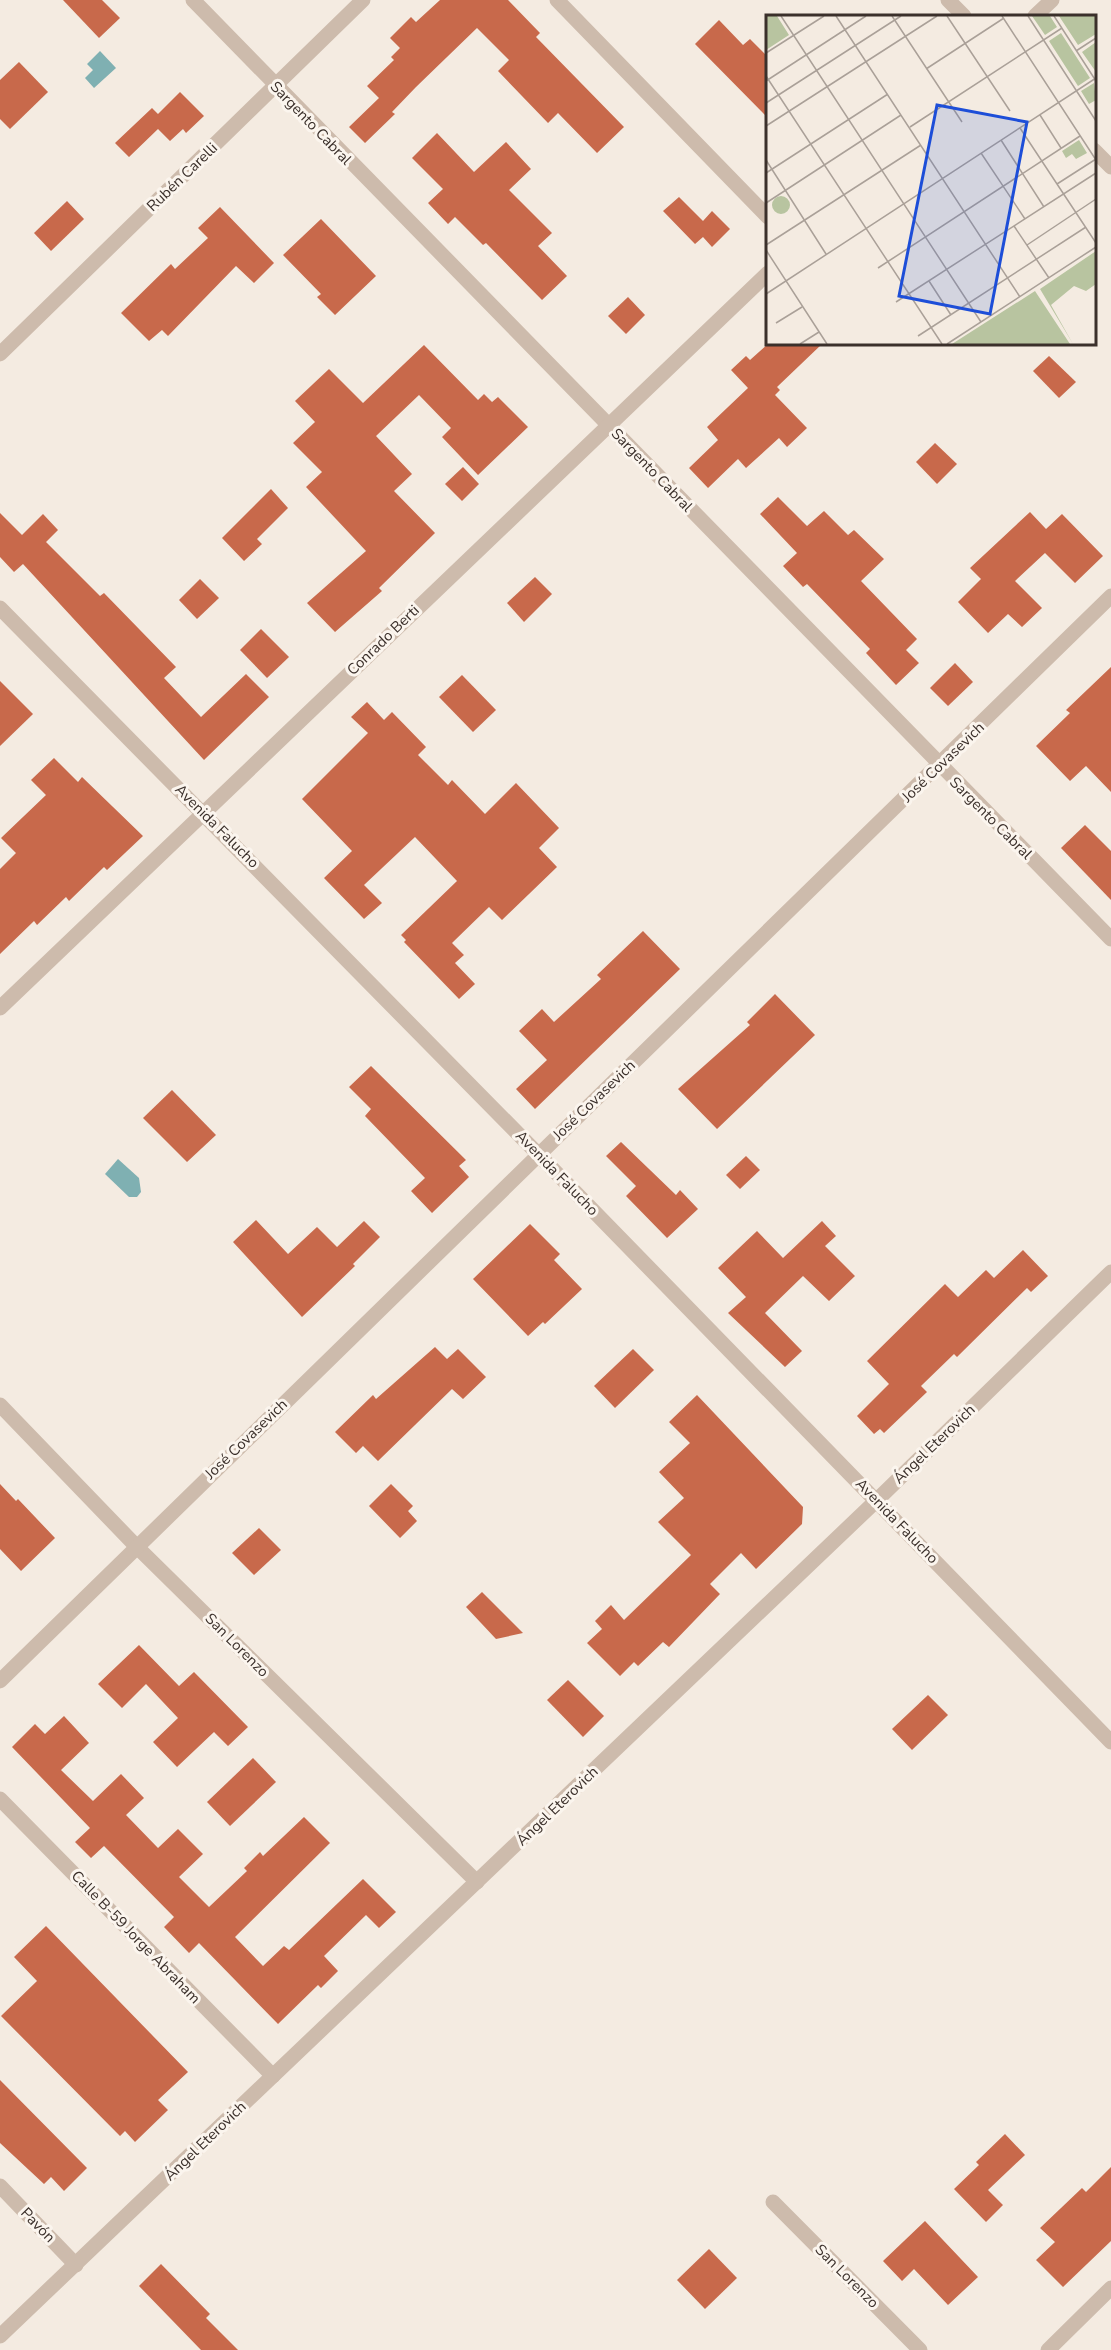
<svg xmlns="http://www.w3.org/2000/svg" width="1111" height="2350" font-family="'Nunito Sans',sans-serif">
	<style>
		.water { fill: #7fb0b2 }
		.building { fill: #c8694b }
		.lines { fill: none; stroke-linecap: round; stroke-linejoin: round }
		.street { stroke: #cdbbac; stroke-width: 15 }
		.labels { text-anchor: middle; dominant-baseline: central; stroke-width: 6; stroke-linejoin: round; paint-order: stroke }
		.street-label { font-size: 15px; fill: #3b302b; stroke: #fbf5ee }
		.inset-road { fill: none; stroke: #aaa098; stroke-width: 1.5 }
		.view { fill: #1d4ed8; fill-opacity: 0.15; stroke: #1d4ed8; stroke-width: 3 }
		.inset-edge { fill: none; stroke: #3b302b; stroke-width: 3 }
	</style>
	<rect width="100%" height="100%" fill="#f4ebe1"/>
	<g class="water">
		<polygon points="100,51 116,68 94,88 85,78 93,70 87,64"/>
		<polygon points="118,1159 139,1178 141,1192 137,1197 129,1197 105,1174"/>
	</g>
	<g class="building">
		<polygon points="63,0 102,0 120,18 99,38"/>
		<polygon points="440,0 508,0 540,33 536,37 624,127 597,153 558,113 548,123 498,71 509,60 477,28 416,87 392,112 395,114 365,143 349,127 379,98 367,86 394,60 391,57 400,48 390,38 411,17 416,22"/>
		<polygon points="719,20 743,45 750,39 768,57 768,118 695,44"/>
		<polygon points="19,62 48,92 10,129 0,119 0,80"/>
		<polygon points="180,92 204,116 186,133 183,129 170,141 158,129 129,157 115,143 152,108 158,114"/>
		<polygon points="437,133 474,172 506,142 531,169 509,190 552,233 538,246 567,276 542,300 486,243 483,245 455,217 448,224 428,203 443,189 412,158"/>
		<polygon points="679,197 703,221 712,211 730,229 712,247 703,237 695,244 663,211"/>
		<polygon points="67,201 84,219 51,251 34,233"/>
		<polygon points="220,207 274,263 254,283 236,266 168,336 162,330 149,341 121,313 171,264 175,269 208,238 198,228"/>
		<polygon points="321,219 376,276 335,315 317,297 321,294 283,255"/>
		<polygon points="628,297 645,315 626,334 608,316"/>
		<polygon points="768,344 822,344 777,387 780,390 775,395 807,428 787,447 779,438 746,468 738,459 708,488 689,468 718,440 707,427 748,388 731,370 746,356 750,360"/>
		<polygon points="424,345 478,400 484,394 492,402 498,397 528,427 478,475 442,437 451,428 419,395 376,436 412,474 394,491 435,533 379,588 382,591 335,632 307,603 366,551 306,487 322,472 293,443 315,422 295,401 329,369 363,403"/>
		<polygon points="1049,356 1076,382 1059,398 1033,371"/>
		<polygon points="935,443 957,464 937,484 916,462"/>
		<polygon points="463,467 479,484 462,501 445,484"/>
		<polygon points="271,489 288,508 257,539 262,544 244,561 222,538"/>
		<polygon points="778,497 807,526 824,511 848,535 854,530 884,559 861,581 917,639 906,650 919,663 896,685 866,653 870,649 807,584 803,587 783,566 797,553 760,514"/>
		<polygon points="1030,512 1046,529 1062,514 1103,556 1075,583 1045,553 1015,581 1042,608 1022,627 1008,614 988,633 958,602 981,579 970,568"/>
		<polygon points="0,513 22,535 43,514 58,530 46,542 100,596 104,593 176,667 164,678 201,717 246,674 269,697 204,760 23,564 14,572 0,557"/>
		<polygon points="535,577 552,594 524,622 507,603"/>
		<polygon points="200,579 219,598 197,619 179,600"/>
		<polygon points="261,629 289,657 267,678 240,650"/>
		<polygon points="955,663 973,682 948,706 930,688"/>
		<polygon points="1111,667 1111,792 1086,766 1070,781 1036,746 1070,713 1066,710"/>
		<polygon points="462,675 496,710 473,732 439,697"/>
		<polygon points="0,681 33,714 0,746"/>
		<polygon points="367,702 384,720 392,712 426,747 418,755 448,785 452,780 485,814 516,783 559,828 539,848 557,867 502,920 489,907 452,943 464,955 455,963 475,984 459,999 404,942 406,940 401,935 457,881 415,837 364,885 382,903 364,919 324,878 352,851 302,799 368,733 351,717"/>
		<polygon points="54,758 78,782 82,777 143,836 107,870 104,867 69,901 66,897 37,925 34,921 0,954 0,869 16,853 1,838 46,795 31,780"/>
		<polygon points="1085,825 1111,851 1111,900 1061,848"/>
		<polygon points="643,931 680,969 535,1109 516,1089 547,1060 519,1031 542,1009 554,1022 601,979 597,975"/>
		<polygon points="775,994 815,1035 717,1129 678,1089 750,1025 747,1022"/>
		<polygon points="371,1066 466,1160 459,1166 469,1177 432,1213 411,1191 425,1178 365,1116 371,1109 349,1087"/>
		<polygon points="172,1090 216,1135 187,1162 143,1118"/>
		<polygon points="621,1142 676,1195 680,1190 698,1209 667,1238 626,1196 636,1186 606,1156"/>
		<polygon points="746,1156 760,1170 740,1189 726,1175"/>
		<polygon points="256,1220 288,1254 317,1227 337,1247 364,1221 380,1237 353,1264 355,1266 302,1317 233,1242"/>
		<polygon points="822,1221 836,1236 825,1246 855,1276 829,1301 803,1276 765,1313 802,1351 785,1367 728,1313 746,1297 718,1268 757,1231 783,1258"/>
		<polygon points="530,1224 560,1254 554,1260 582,1289 545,1324 543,1322 528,1336 473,1279"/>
		<polygon points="1023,1250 1048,1276 1031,1292 1027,1288 957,1357 954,1354 921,1386 927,1392 884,1433 880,1429 874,1434 857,1416 889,1384 867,1361 945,1284 958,1297 986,1270 994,1278"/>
		<polygon points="435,1347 447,1359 458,1349 486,1377 463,1399 452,1389 378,1461 363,1446 356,1453 335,1432 373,1395 376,1399"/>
		<polygon points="633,1349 654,1370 615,1408 594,1386"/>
		<polygon points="697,1395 803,1507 802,1524 756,1569 741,1553 710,1584 720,1594 669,1647 663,1642 638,1666 634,1662 620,1676 587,1643 602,1629 595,1621 611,1605 624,1620 691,1555 658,1522 684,1498 659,1472 690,1443 669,1422"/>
		<polygon points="0,1484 16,1501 18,1499 55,1538 21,1571 0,1549"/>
		<polygon points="391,1484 413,1506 408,1511 417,1521 400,1538 369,1506"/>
		<polygon points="259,1528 281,1550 254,1575 232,1553"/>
		<polygon points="482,1592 523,1633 496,1639 466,1607"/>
		<polygon points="139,1645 179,1686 194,1672 248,1727 228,1746 214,1732 177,1767 153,1742 178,1718 146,1684 122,1708 98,1684"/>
		<polygon points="568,1680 604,1716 583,1737 547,1700"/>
		<polygon points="928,1695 948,1715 912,1750 892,1729"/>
		<polygon points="64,1716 89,1743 61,1770 93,1801 121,1774 144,1798 126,1815 158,1848 178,1829 203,1854 179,1877 209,1907 247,1871 244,1868 260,1852 263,1856 304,1817 330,1843 235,1937 263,1966 284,1946 289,1950 363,1879 396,1912 379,1928 366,1915 324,1956 338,1971 321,1988 318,1985 278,2024 199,1943 189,1953 164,1927 174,1917 104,1846 91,1858 75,1842 90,1828 12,1747 35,1724 45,1734"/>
		<polygon points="253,1758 276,1782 230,1826 207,1802"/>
		<polygon points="46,1926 188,2072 158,2100 168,2110 135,2142 125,2131 120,2136 1,2016 37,1981 14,1957"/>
		<polygon points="0,2080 87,2168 64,2191 51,2177 44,2184 0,2143"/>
		<polygon points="1005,2134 1025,2155 988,2190 1003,2205 986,2222 954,2189 979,2165 976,2162"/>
		<polygon points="1111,2167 1111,2241 1063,2287 1036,2260 1055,2242 1040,2228 1082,2188 1086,2192"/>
		<polygon points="925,2221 978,2277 948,2305 914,2269 902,2281 883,2261"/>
		<polygon points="709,2249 737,2278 705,2309 677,2280"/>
		<polygon points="161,2264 210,2314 206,2318 238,2350 201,2350 139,2286"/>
	</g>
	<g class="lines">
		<g class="street">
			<polyline points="193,0 1111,939"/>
			<polyline points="557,0 768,217"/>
			<polyline points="948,0 964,16"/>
			<polyline points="1035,16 1052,0"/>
			<polyline points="1094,150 1111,167"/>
			<polyline points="0,354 363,0"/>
			<polyline points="0,608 538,1154 1111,1742"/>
			<polyline points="0,1008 768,273"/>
			<polyline points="0,1405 136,1546 477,1882"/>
			<polyline points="0,1681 1111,596"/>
			<polyline points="0,1799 273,2076"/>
			<polyline points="0,2186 76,2265"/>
			<polyline points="773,2202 920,2350"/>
			<polyline points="0,2336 877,1500 1111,1272"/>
			<polyline points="1048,2350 1111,2288"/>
		</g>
	</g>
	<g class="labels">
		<g class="street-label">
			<text transform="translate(311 123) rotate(46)">Sargento Cabral</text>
			<text transform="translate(182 177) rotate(-44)">Rubén Carelli</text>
			<text transform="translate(652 470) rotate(46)">Sargento Cabral</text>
			<text transform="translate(383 640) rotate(-44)">Conrado Berti</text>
			<text transform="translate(943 762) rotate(-44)">José Covasevich</text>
			<text transform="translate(991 818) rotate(45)">Sargento Cabral</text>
			<text transform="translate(217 826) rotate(45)">Avenida Falucho</text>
			<text transform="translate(594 1100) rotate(-44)">José Covasevich</text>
			<text transform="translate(557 1173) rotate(46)">Avenida Falucho</text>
			<text transform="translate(246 1439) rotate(-44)">José Covasevich</text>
			<text transform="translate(934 1444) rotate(-44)">Ángel Eterovich</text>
			<text transform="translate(897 1521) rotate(46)">Avenida Falucho</text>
			<text transform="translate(237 1645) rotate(45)">San Lorenzo</text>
			<text transform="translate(557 1806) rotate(-44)">Ángel Eterovich</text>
			<text transform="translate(136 1937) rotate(46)">Calle B-59 Jorge Abraham</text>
			<text transform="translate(205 2141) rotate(-44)">Ángel Eterovich</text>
			<text transform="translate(38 2225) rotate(46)">Pavón</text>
			<text transform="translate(847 2276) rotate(45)">San Lorenzo</text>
		</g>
	</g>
	<g transform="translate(766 15)">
		<rect width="330" height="330" fill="#f4ebe1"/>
		<path d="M 0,1 L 11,1 L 23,20 L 0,35 ZM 266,1 L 284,1 L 291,12 L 279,20 ZM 293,1 L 330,1 L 330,19 L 312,30 ZM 295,18 L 324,63 L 312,71 L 283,26 ZM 330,27 L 330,57 L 316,37 ZM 328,68 L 330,85 L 323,89 L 315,76 ZM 313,125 L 321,138 L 310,144 L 306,139 L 300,143 L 296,136 ZM6 190a9 9 0 1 1 18 0a9 9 0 1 1-18 0ZM 330,236 L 330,269 L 320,276 L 308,271 L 285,290 L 307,329 L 274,274 ZM 269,276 L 304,329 L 186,329 Z" fill="#b8c4a0"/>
		<path class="inset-road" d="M 15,1 L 215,307M 70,1 L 254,282M 126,1 L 196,107M 181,1 L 244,96M 236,1 L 330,145M 262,1 L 330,106M 288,1 L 330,66M 310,36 L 330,23M 0,38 L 58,1M 160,54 L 238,3M 0,61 L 176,329M 0,66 L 100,1M 0,88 L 135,1M 274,100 L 295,133M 0,111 L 171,1M 144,112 L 296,13M 254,113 L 330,228M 235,125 L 278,192M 215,138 L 259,204M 0,145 L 60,239M 0,158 L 122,79M 291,169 L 330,144M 0,188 L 135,100M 248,211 L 283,263M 0,230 L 155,130M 261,230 L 330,184M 0,235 L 61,329M 112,253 L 314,121M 163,266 L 185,300M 0,279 L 330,63M 130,287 L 330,158M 10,308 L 36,292M 152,321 L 320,212M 34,329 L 53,317M 181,329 L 330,232"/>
		<path class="view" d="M 171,90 L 261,107 L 224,299 L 133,281 Z"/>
		<rect width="330" height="330" class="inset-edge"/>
	</g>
</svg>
